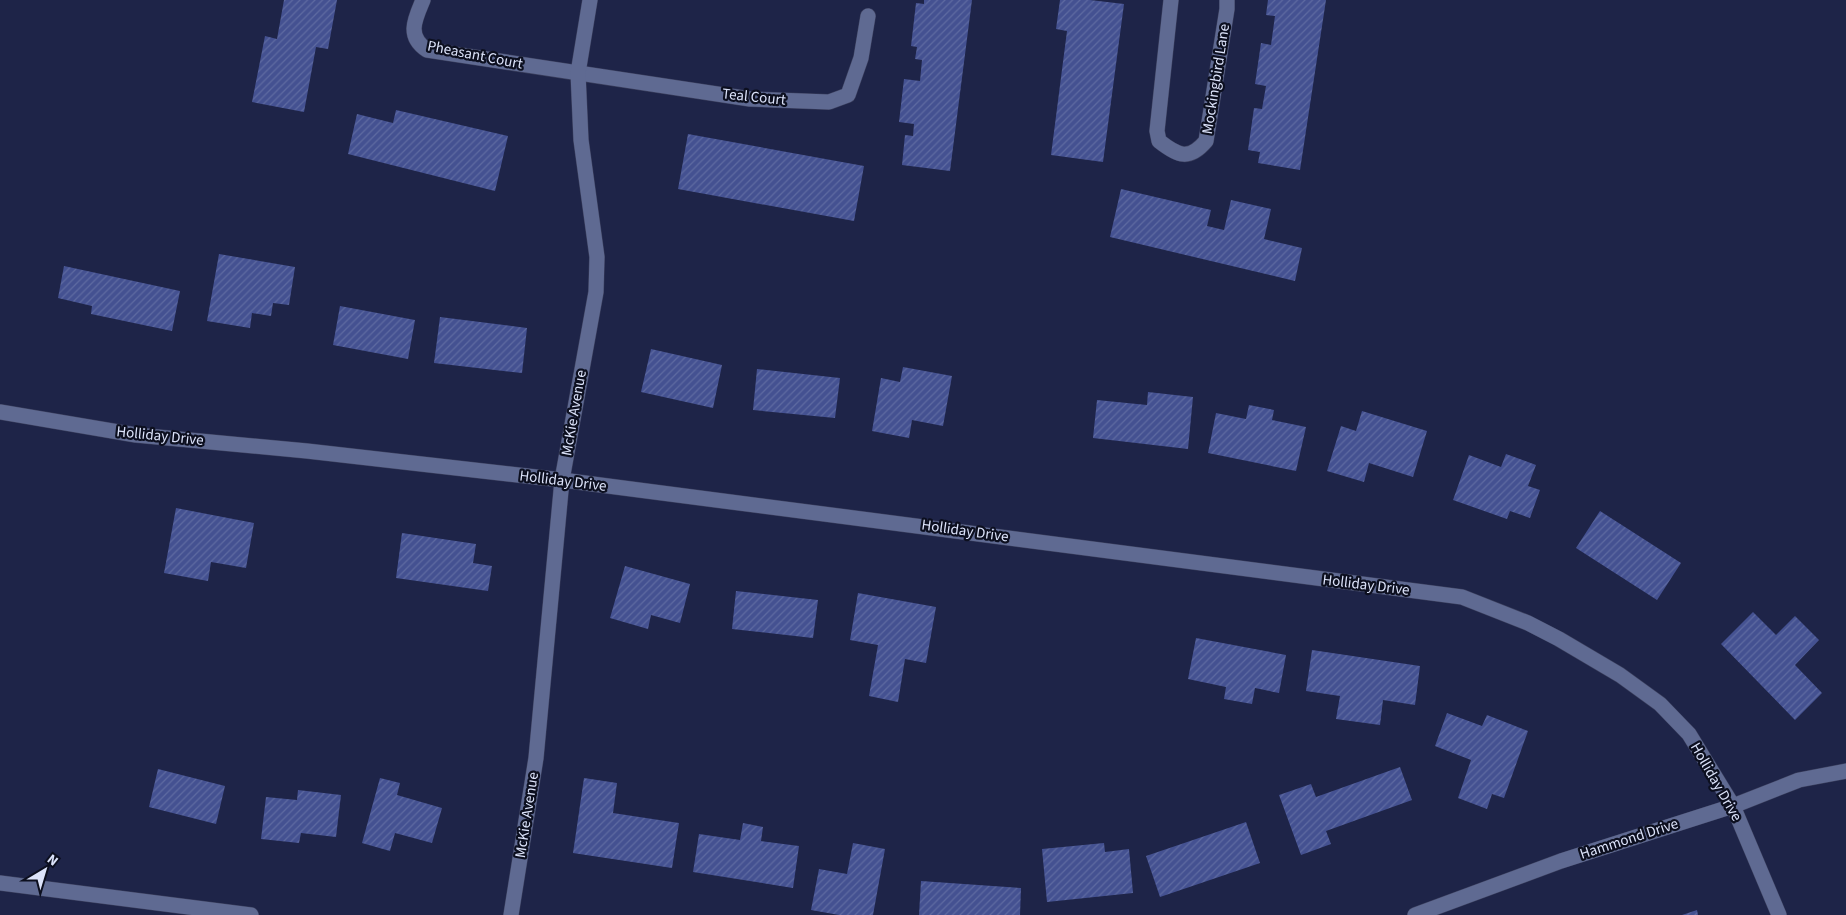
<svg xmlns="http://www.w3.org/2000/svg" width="1846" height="915" font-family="'Source Sans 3',sans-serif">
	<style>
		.building { fill: url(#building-hatch) }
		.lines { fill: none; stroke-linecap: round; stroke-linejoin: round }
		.minor-casing { stroke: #3c405e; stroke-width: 16 }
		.tertiary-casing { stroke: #3c405e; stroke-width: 16 }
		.minor { stroke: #5f6a92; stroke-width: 15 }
		.tertiary { stroke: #5f6a92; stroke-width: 15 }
		.labels { text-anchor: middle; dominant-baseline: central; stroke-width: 4.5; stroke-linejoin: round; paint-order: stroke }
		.street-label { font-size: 15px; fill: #dce3fa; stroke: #0c0f1f }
	</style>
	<defs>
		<pattern id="building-hatch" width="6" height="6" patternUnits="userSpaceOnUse" patternTransform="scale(1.25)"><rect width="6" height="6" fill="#445191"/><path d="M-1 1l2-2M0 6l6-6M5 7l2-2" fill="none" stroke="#5e6aa1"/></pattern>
	</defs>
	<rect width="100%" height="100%" fill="#1e2448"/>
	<g class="building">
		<polygon points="284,0 337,0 328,49 316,47 304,112 252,102 265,36 277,39"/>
		<polygon points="924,0 972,0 950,171 902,165 905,135 913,136 914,124 899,122 904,79 920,81 922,60 915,59 917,47 911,46 916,3 924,4"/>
		<polygon points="1060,0 1090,0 1124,4 1103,162 1051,155 1067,31 1056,29"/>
		<polygon points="1268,0 1326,0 1300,170 1258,163 1260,152 1248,150 1254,108 1262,109 1266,86 1255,84 1261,43 1271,45 1275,16 1266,15"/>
		<polygon points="396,110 508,136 495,191 348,154 357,114 393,123"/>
		<polygon points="688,134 864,166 854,221 678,189"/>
		<polygon points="1121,189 1211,210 1207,226 1224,230 1231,200 1271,209 1264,239 1302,248 1295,281 1110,237"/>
		<polygon points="219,254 295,267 289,305 273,303 271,316 252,313 250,328 207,321"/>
		<polygon points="64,266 180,291 172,331 91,314 92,306 58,298"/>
		<polygon points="340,306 415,320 408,359 333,345"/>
		<polygon points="440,317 527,328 522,373 434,363"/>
		<polygon points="651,349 722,365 713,408 641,392"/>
		<polygon points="903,367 952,376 943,426 912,420 909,438 872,431 881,378 900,382"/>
		<polygon points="757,369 840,378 835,418 753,410"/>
		<polygon points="1148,392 1193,397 1188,449 1093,438 1097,400 1147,405"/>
		<polygon points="1249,405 1274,410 1272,420 1306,427 1296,471 1208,453 1216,413 1246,419"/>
		<polygon points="1362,411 1427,431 1413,477 1369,463 1364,482 1327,471 1341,426 1356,431"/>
		<polygon points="1506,454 1536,465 1528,486 1540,490 1530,518 1510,511 1507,519 1453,500 1469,455 1501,467"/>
		<polygon points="176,508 254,523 246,568 211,562 208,581 164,573"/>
		<polygon points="1600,511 1681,563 1657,600 1576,548"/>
		<polygon points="402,533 476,544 473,563 492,566 488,591 396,578"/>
		<polygon points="625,566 690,584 680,623 651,615 648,629 610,618"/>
		<polygon points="736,591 818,600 813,638 732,629"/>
		<polygon points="858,593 936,607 926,663 905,659 898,702 869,696 878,645 850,640"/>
		<polygon points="1753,612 1776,635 1795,616 1819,640 1795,665 1822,693 1795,720 1721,644"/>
		<polygon points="1196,638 1286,655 1279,693 1255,688 1252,704 1224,699 1226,687 1188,679"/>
		<polygon points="1312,650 1420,666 1415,705 1383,700 1380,725 1336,719 1340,696 1306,691"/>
		<polygon points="1447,713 1482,726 1487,715 1528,731 1504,798 1492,794 1487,809 1458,798 1471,760 1435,746"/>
		<polygon points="1400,767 1412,800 1326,831 1331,844 1301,855 1279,795 1311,784 1316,797"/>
		<polygon points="158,769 225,786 216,824 149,807"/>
		<polygon points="380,778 400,783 397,795 442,808 432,843 395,833 390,851 362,843"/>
		<polygon points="584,778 617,783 613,813 679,823 672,868 573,853"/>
		<polygon points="298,790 341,795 336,837 301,833 299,843 261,839 266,797 297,800"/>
		<polygon points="1246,822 1260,863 1160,897 1146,856"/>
		<polygon points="743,823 763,827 761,841 799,846 793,888 693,872 699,834 740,840"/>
		<polygon points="853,843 885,849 873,915 839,915 811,910 819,869 847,874"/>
		<polygon points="1104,843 1105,852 1129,849 1133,893 1047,902 1042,849"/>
		<polygon points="921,881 1021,888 1020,915 919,915"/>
		<polygon points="1697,910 1698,915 1682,915"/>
	</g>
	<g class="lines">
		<defs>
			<g id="minor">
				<path d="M 423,0 C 415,19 406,36 427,50 L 750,99 L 829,102 L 848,95 L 861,58 L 868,16"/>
				<path d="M 1171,0 L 1157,131 L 1159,141 C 1178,156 1189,161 1206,141 L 1227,9 L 1227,0"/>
				<polyline points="0,412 136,435 307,451 562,480 1462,597 1528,623 1559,639 1620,675 1660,704 1689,734 1733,806 1779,915"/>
				<polyline points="511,915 536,758 562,480 596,292 597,257 581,140 578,73 590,0"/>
			</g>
			<g id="tertiary">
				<polyline points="0,883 251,915"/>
				<polyline points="1415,915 1561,861 1733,806 1799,780 1846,771"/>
			</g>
		</defs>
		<use href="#minor" class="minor-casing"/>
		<use href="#tertiary" class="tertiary-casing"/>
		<use href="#minor" class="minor"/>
		<use href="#tertiary" class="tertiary"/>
	</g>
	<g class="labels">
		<g class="street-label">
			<text transform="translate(475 55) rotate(11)">Pheasant Court</text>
			<text transform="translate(1216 79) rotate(-81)">Mockingbird Lane</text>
			<text transform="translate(754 97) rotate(6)">Teal Court</text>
			<text transform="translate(574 413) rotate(-80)">McKie Avenue</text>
			<text transform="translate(160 436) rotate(6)">Holliday Drive</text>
			<text transform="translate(563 481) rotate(7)">Holliday Drive</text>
			<text transform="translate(965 531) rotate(8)">Holliday Drive</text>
			<text transform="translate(1366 585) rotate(7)">Holliday Drive</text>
			<text transform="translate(1716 782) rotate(60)">Holliday Drive</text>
			<text transform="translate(527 815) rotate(-81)">McKie Avenue</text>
			<text transform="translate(1629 839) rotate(-18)">Hammond Drive</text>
		</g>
	</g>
	<g transform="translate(45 870) rotate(38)" stroke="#0c0f1f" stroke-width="4" paint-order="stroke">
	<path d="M0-4L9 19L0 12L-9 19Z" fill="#dce3fa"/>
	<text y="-8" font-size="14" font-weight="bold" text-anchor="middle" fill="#dce3fa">N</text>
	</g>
</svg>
